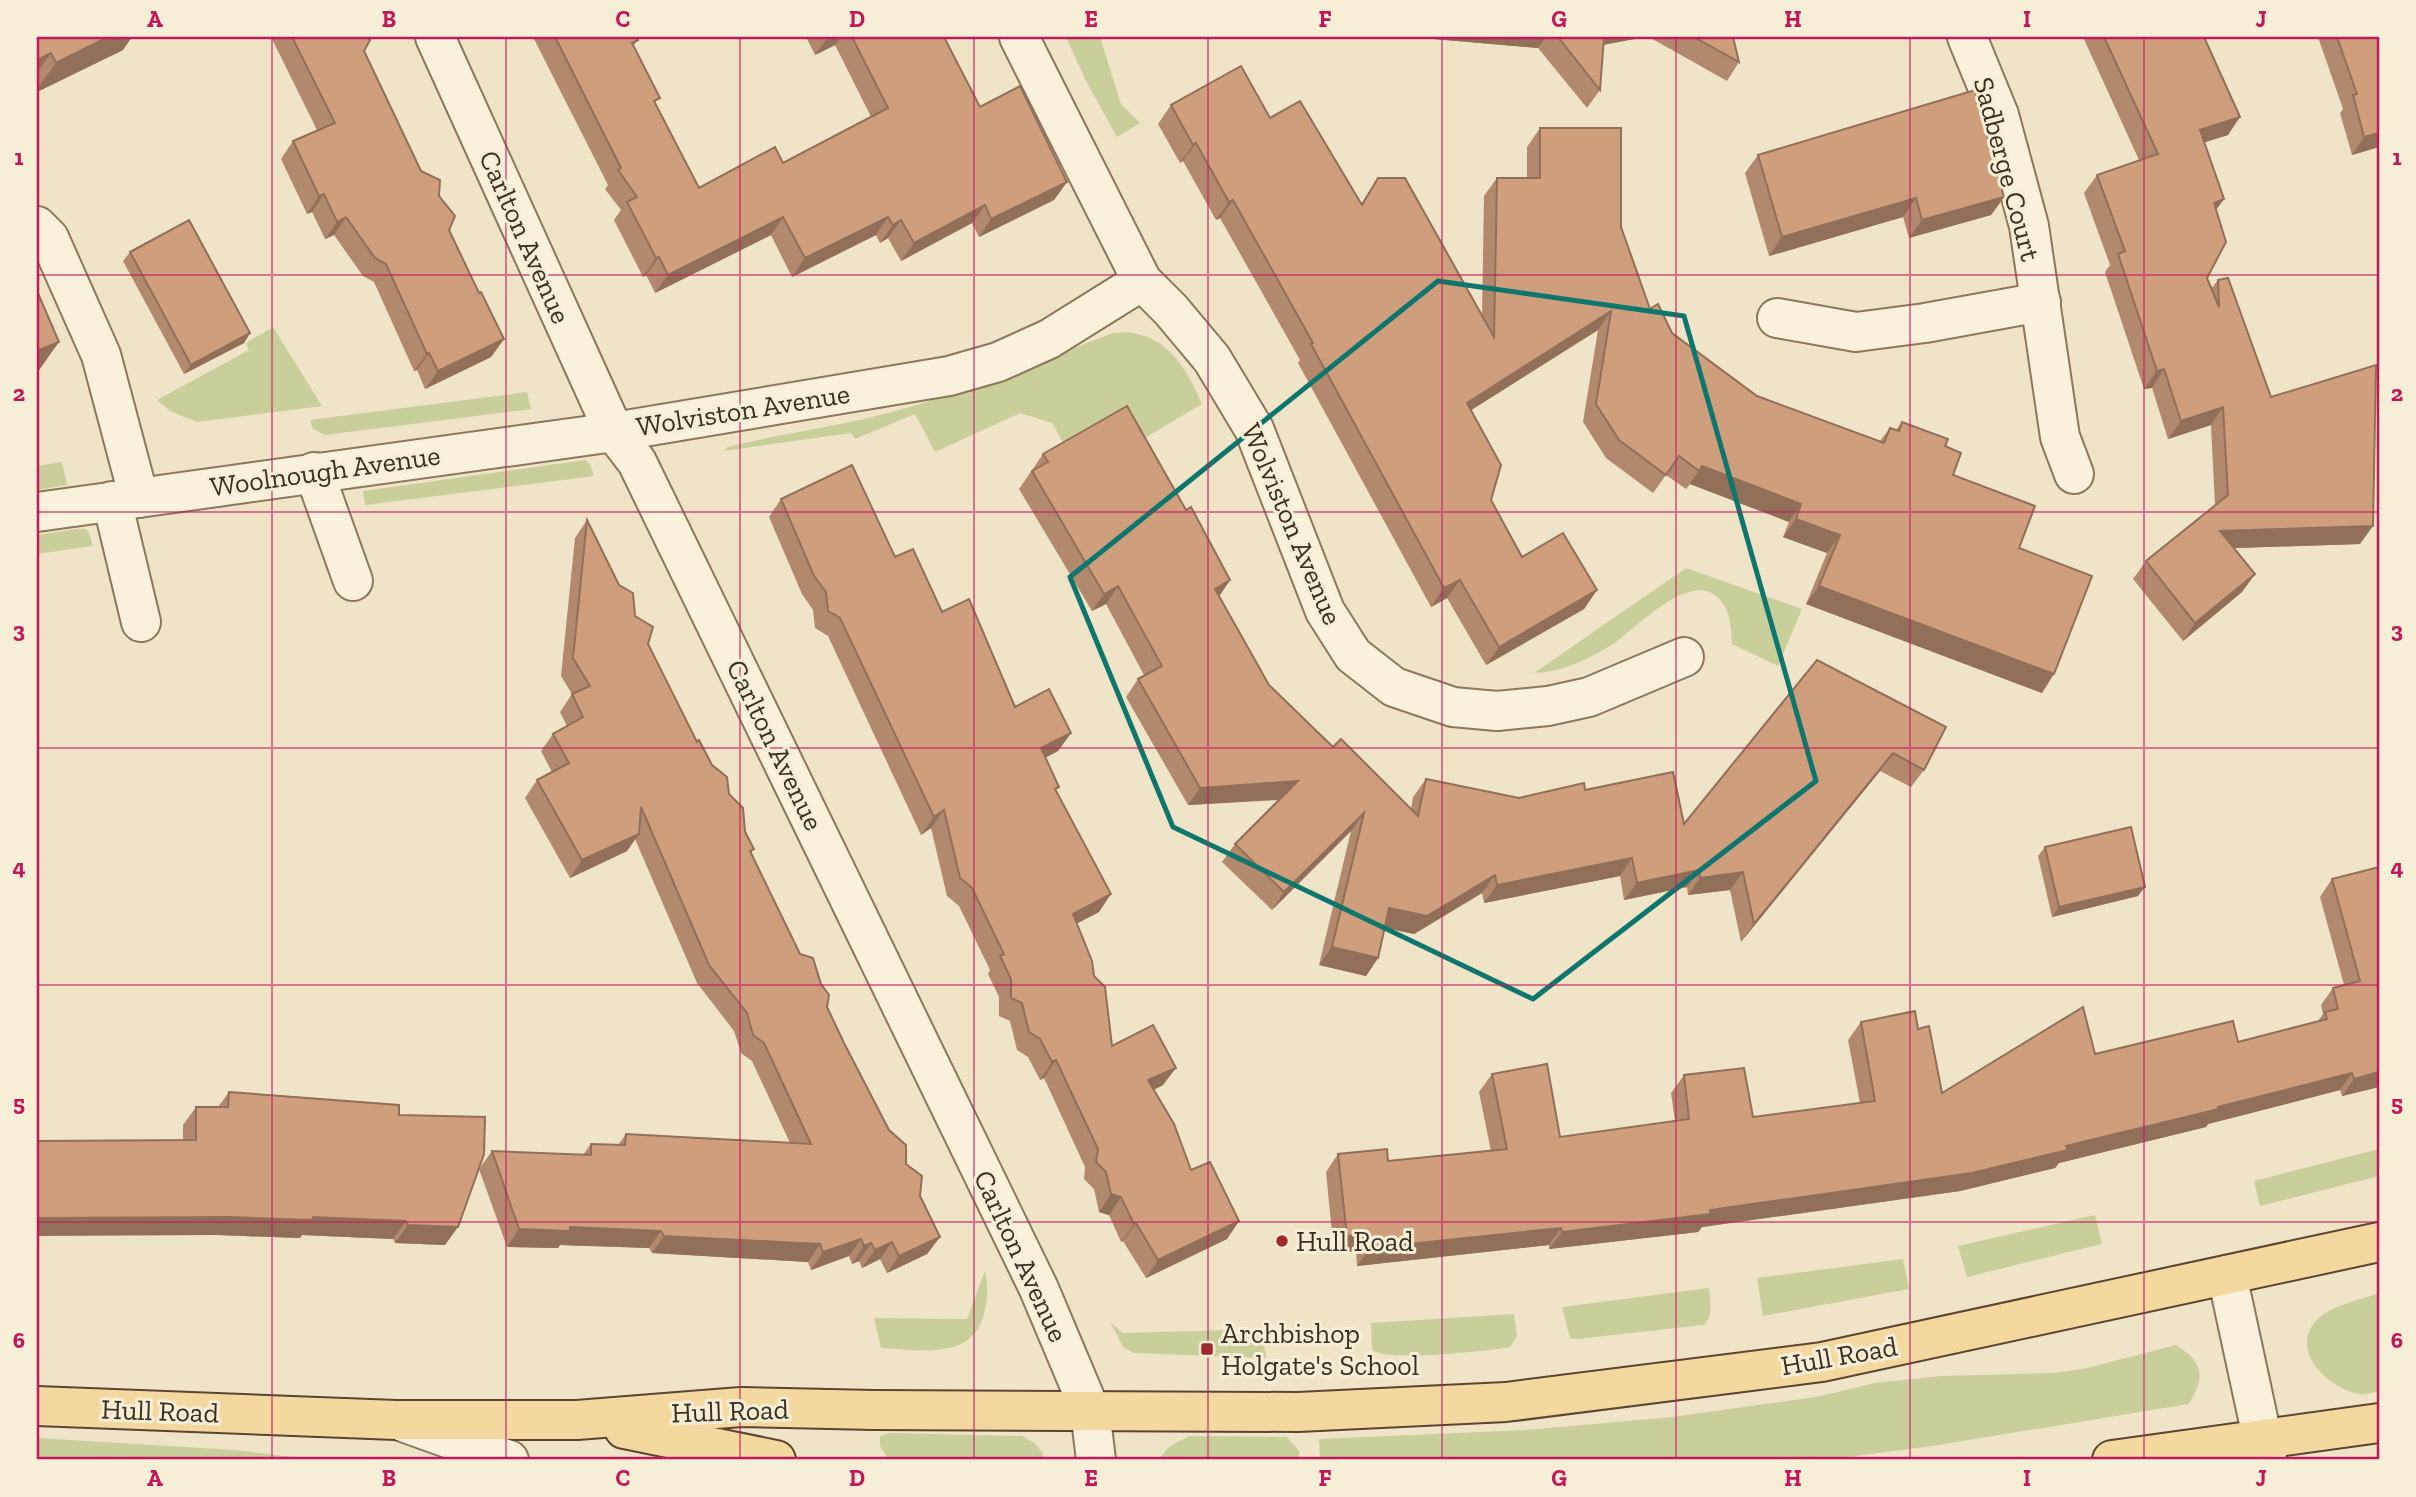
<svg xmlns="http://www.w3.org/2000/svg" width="2416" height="1497" font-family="'Zilla Slab',serif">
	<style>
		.green { fill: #c9cf9b }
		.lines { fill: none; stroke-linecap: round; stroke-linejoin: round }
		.minor-casing { stroke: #8d765c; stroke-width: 42 }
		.major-casing { stroke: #5b4430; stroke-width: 42 }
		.minor { stroke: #faf1dc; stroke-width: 38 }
		.major { stroke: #f3d9a0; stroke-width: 38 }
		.wall { fill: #b2896c }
		.shaded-wall { fill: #916f58 }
		.building { fill: #cf9f7d; stroke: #916f58; stroke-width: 2 }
		.marked { fill: none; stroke: #0f766e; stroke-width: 5; stroke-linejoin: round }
		.grid { fill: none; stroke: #c2185b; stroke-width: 2; stroke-opacity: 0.55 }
		.poi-dot { fill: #9e2a2b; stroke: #f7eed8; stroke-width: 2.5 }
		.labels { text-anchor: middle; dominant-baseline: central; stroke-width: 6; stroke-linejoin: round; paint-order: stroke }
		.street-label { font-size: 28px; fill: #3d2e20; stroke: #f7eed8 }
		.poi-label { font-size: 28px; fill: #3d2e20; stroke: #f7eed8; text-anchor: start }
		.neatline { fill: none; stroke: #c2185b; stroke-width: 2.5 }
		.grid-label { font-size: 23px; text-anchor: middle; font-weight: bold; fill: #c2185b }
	</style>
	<rect width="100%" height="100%" fill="#f0e4c8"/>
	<g class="green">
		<polygon points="1066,37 1100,37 1121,104 1140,123 1117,137 1086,81"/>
		<polygon points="273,327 322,406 197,422 170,411 157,400 249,350 246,343"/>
		<path d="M 1128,332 C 1170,338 1186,368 1202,404 L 1128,448 L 1068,451 L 1052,423 L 1020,413 L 935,452 L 915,414 L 855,439 L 851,433 L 723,451 L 728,447 C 782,433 837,427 891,412 C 967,392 1040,361 1113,333 Z"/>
		<polygon points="527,392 531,409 325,435 313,429 310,420"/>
		<polygon points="585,460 590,464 594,476 365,505 363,491"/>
		<polygon points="62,462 67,485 37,490 37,466"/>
		<polygon points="76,529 86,529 89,533 93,546 37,554 37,535"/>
		<path d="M 1686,568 L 1802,609 L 1778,666 L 1732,644 C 1731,633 1731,617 1725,607 C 1698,558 1636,630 1610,646 C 1588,659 1560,673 1534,673 Z"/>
		<polygon points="2379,1149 2379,1176 2260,1206 2254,1181"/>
		<polygon points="2095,1215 2102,1244 1967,1277 1958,1246"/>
		<polygon points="1903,1259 1909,1289 1763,1316 1757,1278"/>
		<path d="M 985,1271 C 988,1289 988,1297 984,1314 C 973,1361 918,1350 881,1348 L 874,1318 L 967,1319 Z"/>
		<path d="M 1709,1288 C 1710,1300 1714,1315 1704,1325 L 1577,1339 L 1570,1338 L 1562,1307 Z"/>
		<path d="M 2379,1293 L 2379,1391 C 2373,1392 2364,1396 2358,1394 C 2329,1387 2290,1353 2315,1322 C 2328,1306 2360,1300 2379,1293 Z"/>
		<path d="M 1514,1314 L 1517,1336 L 1510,1347 C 1488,1351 1386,1362 1372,1350 L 1371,1323 Z"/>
		<polygon points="1110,1322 1123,1333 1262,1329 1266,1358 1134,1353 1123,1347"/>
		<path d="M 2176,1345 C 2203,1362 2206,1376 2189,1404 L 1932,1446 L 1826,1460 L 1320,1460 L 1319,1439 L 1526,1430 L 1672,1417 L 1816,1397 L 1875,1383 L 1940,1376 L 2055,1373 L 2087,1368 Z"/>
		<polygon points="889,1433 1023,1436 1034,1443 1043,1453 1042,1460 902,1460 887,1457 880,1446 880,1436"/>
		<path d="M 1190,1436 L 1287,1437 L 1299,1451 L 1299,1460 L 1160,1460 C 1165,1447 1177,1442 1190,1436 Z"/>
		<polygon points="37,1438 235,1450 318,1460 37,1460"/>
	</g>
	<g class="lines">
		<defs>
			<g id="minor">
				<polyline points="435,37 614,432 637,462 1039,1289 1090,1410 1096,1460"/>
				<polyline points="1019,37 1142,281 1171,310 1212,359 1254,429 1325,611 1353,655 1394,687 1453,707 1497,711 1548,706 1589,697 1684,657"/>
				<polyline points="1967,37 1999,115 2029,226 2060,437 2074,474"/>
				<polyline points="37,226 49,238 101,355 139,498"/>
				<polyline points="1777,318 1856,332 1925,323 2041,302"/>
				<polyline points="314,472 353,581"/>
				<polyline points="112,501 141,622"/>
				<polyline points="37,512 614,432 949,376 998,362 1049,339 1142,281"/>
				<polyline points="2227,1275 2267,1460"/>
				<polyline points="403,1422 509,1460"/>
			</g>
			<g id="major">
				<polyline points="37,1406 396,1420 577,1420 741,1407 874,1410 1298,1412 1506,1402 1822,1362 2379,1242"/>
				<polyline points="624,1429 776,1460"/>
				<polyline points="2112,1460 2379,1423"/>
			</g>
		</defs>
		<use href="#minor" class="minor-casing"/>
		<use href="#major" class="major-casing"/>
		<use href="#minor" class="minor"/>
		<use href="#major" class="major"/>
	</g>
	<g class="wall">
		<polygon points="37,37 123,50 37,92"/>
		<polygon points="271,37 367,37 364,51 421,171 439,196 449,230 479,293 504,339 491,357 425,389 417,370 414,371 374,282 363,276 334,235 325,239 312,212 307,214 281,159 293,141 317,130"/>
		<polygon points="533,37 636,37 638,40 633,46 656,104 699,188 783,163 871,117 835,45 815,55 806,37 944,37 980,107 1067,182 1054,200 979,237 972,223 901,261 888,238 880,243 876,235 792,277 771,235 655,293 646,275 643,277 614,220 621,210 605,189 608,185"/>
		<polygon points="1422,37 1645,37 1603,45 1600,90 1587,108 1538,48 1422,38"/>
		<polygon points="1649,37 1733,37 1739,62 1727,81"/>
		<polygon points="2083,37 2204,37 2228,135 2204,142 2216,210 2207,278 2211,289 2218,280 2271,397 2360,544 2234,548 2255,574 2242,592 2183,641 2133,579 2146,561 2215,506 2211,425 2168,439 2152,388 2144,389 2105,272 2110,265 2084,193 2097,175 2139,160"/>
		<polygon points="2318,37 2379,37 2379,147 2352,155 2340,113 2343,109"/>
		<polygon points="1171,105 1270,118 1361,204 1378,178 1482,315 1484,196 1497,178 1527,178 1527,147 1540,128 1621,227 1650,309 1672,333 1757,396 1880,441 1890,428 1896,430 1902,422 1945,446 1953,475 2019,548 2042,693 1806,604 1827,553 1783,537 1789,522 1690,484 1686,489 1666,475 1653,493 1606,458 1583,422 1598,330 1471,410 1491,500 1522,557 1597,590 1584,609 1486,665 1447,598 1431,607 1298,363 1300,360 1220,218 1216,220 1183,161 1180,163 1158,124"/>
		<polygon points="1758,155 2004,197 1991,215 1909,238 1903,217 1769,256 1745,173"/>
		<polygon points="130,252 250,333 244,343 184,374 123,261"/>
		<polygon points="1043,454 1186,510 1230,580 1219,596 1269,685 1333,747 1411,809 1413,797 1426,779 1519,798 1585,790 1684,824 1817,660 1924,770 1911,787 1880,771 1741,942 1730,890 1688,895 1687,887 1624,900 1620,876 1484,903 1482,893 1414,934 1385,928 1378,958 1366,976 1319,965 1351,831 1272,910 1222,862 1235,844 1280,800 1188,805 1126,697 1138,679 1144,675 1106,604 1092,611 1019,489"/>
		<polygon points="781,499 895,557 942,612 1015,707 1071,733 1058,751 1045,758 1099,912 1076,924 1094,976 1112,1046 1163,1085 1154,1090 1191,1170 1239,1221 1227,1239 1146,1278 1123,1241 1121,1242 1109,1215 1099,1212 1094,1189 1084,1179 1085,1167 1044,1078 1040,1080 1028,1057 1017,1050 1010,1021 999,1016 999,997 988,974 990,970 959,906 947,896 931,828 921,835 828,636 815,628 813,610 802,594 769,517"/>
		<polygon points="587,520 619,585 635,616 648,644 697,742 729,794 754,849 751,853 844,1043 906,1164 940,1237 927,1254 887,1273 880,1259 862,1268 859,1261 852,1264 849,1256 811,1270 808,1262 652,1253 649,1248 560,1245 558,1248 507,1247 479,1169 492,1151 583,1155 591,1144 618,1145 626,1134 790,1143 752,1061 741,1053 734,1031 697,983 635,839 627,851 570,878 525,798 537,780 552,772 541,751 553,734 567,726 560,712 572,694 561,676 575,538"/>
		<polygon points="2045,847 2138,896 2052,917 2038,856"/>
		<polygon points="2379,867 2379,1087 2342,1096 2340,1090 2208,1124 2206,1127 2059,1163 2055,1168 1960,1191 1702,1227 1698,1232 1549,1249 1549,1245 1357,1266 1356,1251 1334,1254 1326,1172 1338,1154 1388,1161 1491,1151 1479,1092 1492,1074 1560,1137 1675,1121 1671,1093 1684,1075 1753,1117 1860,1103 1848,1040 1861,1022 1918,1029 1942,1093 2095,1054 2238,1042 2318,1021 2323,1014 2321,1005 2333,988 2344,985 2320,897 2332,879"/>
		<polygon points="229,1092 399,1115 445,1245 395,1243 393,1239 302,1235 300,1238 218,1235 183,1140 183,1125 196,1107 218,1107"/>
	</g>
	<g class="shaded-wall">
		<polygon points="108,37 132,37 123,50 37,92 37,89 56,63"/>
		<polygon points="828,37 841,37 835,45 815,55"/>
		<polygon points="1423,37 1546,37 1538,48 1422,38"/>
		<polygon points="1599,37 1645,37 1591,47"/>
		<polygon points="51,53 37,73 37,60"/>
		<polygon points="2240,117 2228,135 2187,148 2200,130"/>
		<polygon points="2379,133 2379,147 2352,155 2364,137"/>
		<polygon points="1196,143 1183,161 1180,163 1193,145"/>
		<polygon points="1067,182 1054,200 979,237 991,219"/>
		<polygon points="324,194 312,212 307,214 319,196"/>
		<polygon points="2004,197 1991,215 1909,238 1922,220"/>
		<polygon points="1916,198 1903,217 1769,256 1782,237"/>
		<polygon points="2224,199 2211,217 2214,203"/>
		<polygon points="1233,200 1220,218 1216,220 1229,202"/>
		<polygon points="985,205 972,223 901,261 914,243"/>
		<polygon points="346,217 334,235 325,239 337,222"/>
		<polygon points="783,217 771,235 655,293 668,275"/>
		<polygon points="888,217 876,235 792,277 805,258"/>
		<polygon points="901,220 888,238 880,243 893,225"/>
		<polygon points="659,257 646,275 643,277 656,258"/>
		<polygon points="1611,311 1598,330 1454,421 1467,403"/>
		<polygon points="250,333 244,343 184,374 191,365"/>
		<polygon points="504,339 491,357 425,389 438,371"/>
		<polygon points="59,342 37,373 37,351"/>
		<polygon points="429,353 417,370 414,371 427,354"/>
		<polygon points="2164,369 2152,388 2144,389 2157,371"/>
		<polygon points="2223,407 2211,425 2168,439 2181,421"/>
		<polygon points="1702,466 1801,504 1789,522 1690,484 1686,489"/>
		<polygon points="1796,519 1840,535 1827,553 1783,537"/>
		<polygon points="2373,526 2360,544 2207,549 2220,531"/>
		<polygon points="2255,574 2242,592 2183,641 2195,623"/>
		<polygon points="1230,580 1218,598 1215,589"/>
		<polygon points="1460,580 1447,598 1431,607 1444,588"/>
		<polygon points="1118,586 1106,604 1092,611 1104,594"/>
		<polygon points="1819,586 2054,674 2042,693 1806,604"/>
		<polygon points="1597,590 1584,609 1486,665 1499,647"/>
		<polygon points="1071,733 1058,751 1029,766 1041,748"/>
		<polygon points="1893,753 1880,771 1741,942 1754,924"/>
		<polygon points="1298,781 1286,799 1188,805 1200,788"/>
		<polygon points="944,810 931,828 921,835 934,817"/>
		<polygon points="1364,813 1351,831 1272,910 1284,892"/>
		<polygon points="639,834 627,851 570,878 582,860"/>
		<polygon points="1632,858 1620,876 1484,903 1497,885"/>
		<polygon points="1699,870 1687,887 1624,900 1637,883"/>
		<polygon points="1743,872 1730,890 1688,895 1700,878"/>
		<polygon points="1495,875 1482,893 1414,934 1377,926 1389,908"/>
		<polygon points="2145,887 2138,896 2052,917 2059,907"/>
		<polygon points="1111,894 1099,912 1060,932 1073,914"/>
		<polygon points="1332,947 1378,958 1366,976 1319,965"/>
		<polygon points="1056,1060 1044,1078 1040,1080 1052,1062"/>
		<polygon points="1176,1068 1163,1085 1136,1098 1148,1080"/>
		<polygon points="2379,1072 2379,1087 2342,1096 2354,1079"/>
		<polygon points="2352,1073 2340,1090 2208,1124 2206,1127 2059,1163 2055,1168 1960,1191 1702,1227 1698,1232 1549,1249 1562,1232 1710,1210 2066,1146"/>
		<polygon points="1111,1194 1121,1197 1109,1215 1099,1212"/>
		<polygon points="313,1217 406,1221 393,1239 302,1235 300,1238 218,1235 37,1236 37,1218"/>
		<polygon points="1239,1221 1227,1239 1146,1278 1158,1260"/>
		<polygon points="1136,1223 1123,1241 1121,1242 1134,1224"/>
		<polygon points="408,1225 458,1227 445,1245 395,1243"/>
		<polygon points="570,1227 661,1231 649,1248 560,1245 558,1248 507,1247 519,1229"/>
		<polygon points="1561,1228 1549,1245 1357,1266 1370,1248"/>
		<polygon points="1369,1233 1356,1251 1334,1254 1347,1236"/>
		<polygon points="664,1236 820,1244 808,1262 652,1253"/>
		<polygon points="940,1237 927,1254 887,1273 899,1256"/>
		<polygon points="861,1239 849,1256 811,1270 823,1252"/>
		<polygon points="892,1242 880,1259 862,1268 875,1250"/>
		<polygon points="871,1243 859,1261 852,1264 864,1246"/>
	</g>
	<g class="building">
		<polygon points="37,37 108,37 56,63 51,53 37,60"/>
		<polygon points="292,37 367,37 370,40 364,51 421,171 440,180 439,196 455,216 449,230 479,293 481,292 504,339 438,371 429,353 427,354 386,264 375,258 346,217 337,222 324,194 319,196 293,141 335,123"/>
		<polygon points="555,37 636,37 638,40 632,43 660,98 654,101 699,188 775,147 783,163 888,108 852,37 944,37 980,107 1020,86 1067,182 991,219 985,205 914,243 901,220 893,225 888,217 805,258 783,217 668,275 659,257 656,258 627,202 637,197 618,170 621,168"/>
		<polygon points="1558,37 1604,37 1600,90"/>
		<polygon points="1694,37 1733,37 1739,62"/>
		<polygon points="2104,37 2204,37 2240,117 2200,130 2224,199 2214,203 2226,242 2207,278 2219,307 2218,280 2228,278 2271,397 2376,365 2373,526 2220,531 2255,574 2195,623 2146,561 2228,495 2223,407 2181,421 2164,369 2157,371 2118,254 2125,251 2097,175 2158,154"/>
		<polygon points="2337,37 2379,37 2379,133 2364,137 2353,95 2357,94"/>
		<polygon points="1241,66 1270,118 1300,101 1362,205 1378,178 1405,178 1494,337 1497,178 1540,178 1540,128 1621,128 1621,227 1650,309 1658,304 1672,333 1757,396 1884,443 1890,428 1899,431 1902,422 1948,439 1945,446 1961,453 1953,475 2035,506 2019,548 2092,576 2054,674 1819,586 1840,535 1796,519 1801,504 1702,466 1699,471 1679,456 1666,475 1619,440 1596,404 1611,311 1467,403 1501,465 1491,500 1522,557 1563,533 1597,590 1499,647 1460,580 1444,588 1311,344 1313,343 1233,200 1229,202 1196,143 1193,145 1171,105"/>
		<polygon points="1975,90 2004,197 1922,220 1916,198 1782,237 1758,155"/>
		<polygon points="189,220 250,333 191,365 130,252"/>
		<polygon points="37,291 59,342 37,351"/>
		<polygon points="1127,406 1186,510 1191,507 1230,580 1215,589 1269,685 1333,747 1341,739 1418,816 1426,779 1519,798 1584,783 1585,790 1673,772 1684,824 1817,660 1946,727 1924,770 1893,753 1754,924 1743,872 1700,878 1699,870 1637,883 1632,858 1497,885 1495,875 1427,916 1389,908 1378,958 1332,947 1364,813 1284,892 1235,844 1298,781 1200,788 1138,679 1162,666 1118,586 1104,594 1032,471 1048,462 1043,454"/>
		<polygon points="852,465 895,557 913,549 942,612 969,599 1015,707 1049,689 1071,733 1041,748 1059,787 1055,789 1111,894 1073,914 1092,961 1094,976 1105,987 1112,1046 1153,1025 1176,1068 1148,1080 1174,1124 1191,1170 1210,1162 1239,1221 1158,1260 1136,1223 1134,1224 1121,1197 1111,1194 1106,1172 1096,1162 1098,1149 1056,1060 1052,1062 1040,1039 1029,1032 1022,1003 1011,998 1011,979 1000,956 1004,954 972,888 960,878 944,810 934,817 840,618 828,611 826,592 814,576 781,499"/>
		<polygon points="587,520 619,585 633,593 635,616 653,627 648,644 697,742 699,740 712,765 727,777 729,794 743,808 745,832 754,849 750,851 800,954 813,958 821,984 829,995 827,1007 844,1043 889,1130 906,1145 906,1164 922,1176 920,1196 940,1237 899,1256 892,1242 875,1250 871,1243 864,1246 861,1239 823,1252 820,1244 664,1236 661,1231 570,1227 570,1231 519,1229 492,1151 591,1155 591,1144 625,1145 626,1134 811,1144 764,1043 753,1035 747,1013 709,965 641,807 639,834 582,860 537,780 569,763 553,734 583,717 572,694 590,686 573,658"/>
		<polygon points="2131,827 2145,887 2059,907 2045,847"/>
		<polygon points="2379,867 2379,1072 2354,1079 2352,1073 2218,1107 2219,1109 2066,1146 2068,1150 1972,1173 1710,1210 1710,1214 1562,1232 1561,1228 1370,1248 1369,1233 1347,1236 1338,1154 1387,1149 1388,1161 1507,1149 1492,1074 1547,1064 1560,1137 1689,1119 1684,1075 1744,1068 1753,1117 1875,1101 1861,1022 1915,1011 1918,1029 1929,1026 1942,1093 2083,1007 2095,1054 2233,1021 2238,1042 2327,1019 2325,1012 2338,1009 2333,988 2360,981 2332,879"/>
		<polygon points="229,1092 399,1105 399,1115 485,1117 484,1154 458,1227 408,1225 406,1221 313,1217 312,1220 230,1217 37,1218 37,1141 196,1140 196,1107 228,1107"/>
	</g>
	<path class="marked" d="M 1438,281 L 1684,316 L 1816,781 L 1533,999 L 1173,827 L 1070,577 Z"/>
	<path class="grid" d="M 272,37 L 272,1460M 506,37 L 506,1460M 740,37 L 740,1460M 974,37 L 974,1460M 1208,37 L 1208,1460M 1442,37 L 1442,1460M 1676,37 L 1676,1460M 1910,37 L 1910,1460M 2144,37 L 2144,1460M 37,275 L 2379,275M 37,512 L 2379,512M 37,748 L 2379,748M 37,985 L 2379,985M 37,1222 L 2379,1222"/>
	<g class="poi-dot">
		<circle cx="1282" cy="1241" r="7"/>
		<rect x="1200" y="1342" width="14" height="14" rx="3.5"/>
	</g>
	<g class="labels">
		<g class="street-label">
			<text transform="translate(2007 169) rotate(75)">Sadberge Court</text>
			<text transform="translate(525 237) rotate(66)">Carlton Avenue</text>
			<text transform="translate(743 410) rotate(-9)">Wolviston Avenue</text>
			<text transform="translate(325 471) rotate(-8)">Woolnough Avenue</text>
			<text transform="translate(1292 524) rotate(67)">Wolviston Avenue</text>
			<text transform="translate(775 745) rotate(64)">Carlton Avenue</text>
			<text transform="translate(1021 1256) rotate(65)">Carlton Avenue</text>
			<text transform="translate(1839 1356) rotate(-10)">Hull Road</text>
			<text transform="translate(160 1411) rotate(2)">Hull Road</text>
			<text transform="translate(730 1411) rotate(-2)">Hull Road</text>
		</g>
		<g class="poi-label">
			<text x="1296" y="1241">Hull Road</text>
			<text x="1221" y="1333">Archbishop<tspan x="1221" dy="32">Holgate's School</tspan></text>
		</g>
	</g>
	<rect width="2416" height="1497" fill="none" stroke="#f7eed8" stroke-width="77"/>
	<rect x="38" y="38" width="2340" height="1420" class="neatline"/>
	<g class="grid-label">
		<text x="155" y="27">A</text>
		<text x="389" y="27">B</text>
		<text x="623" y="27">C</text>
		<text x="857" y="27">D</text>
		<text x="1091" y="27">E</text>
		<text x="1325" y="27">F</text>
		<text x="1559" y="27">G</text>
		<text x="1793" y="27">H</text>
		<text x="2027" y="27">I</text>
		<text x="2261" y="27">J</text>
		<text x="19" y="165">1</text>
		<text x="2397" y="165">1</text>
		<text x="19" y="401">2</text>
		<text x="2397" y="401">2</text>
		<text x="19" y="638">3</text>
		<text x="2397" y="638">3</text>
		<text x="19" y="875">4</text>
		<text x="2397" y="875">4</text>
		<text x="19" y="1111">5</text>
		<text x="2397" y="1111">5</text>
		<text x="19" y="1348">6</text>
		<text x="2397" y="1348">6</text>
		<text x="155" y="1486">A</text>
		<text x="389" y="1486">B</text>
		<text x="623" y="1486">C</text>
		<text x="857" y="1486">D</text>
		<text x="1091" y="1486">E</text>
		<text x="1325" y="1486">F</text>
		<text x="1559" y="1486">G</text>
		<text x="1793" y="1486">H</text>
		<text x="2027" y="1486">I</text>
		<text x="2261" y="1486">J</text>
	</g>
</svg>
